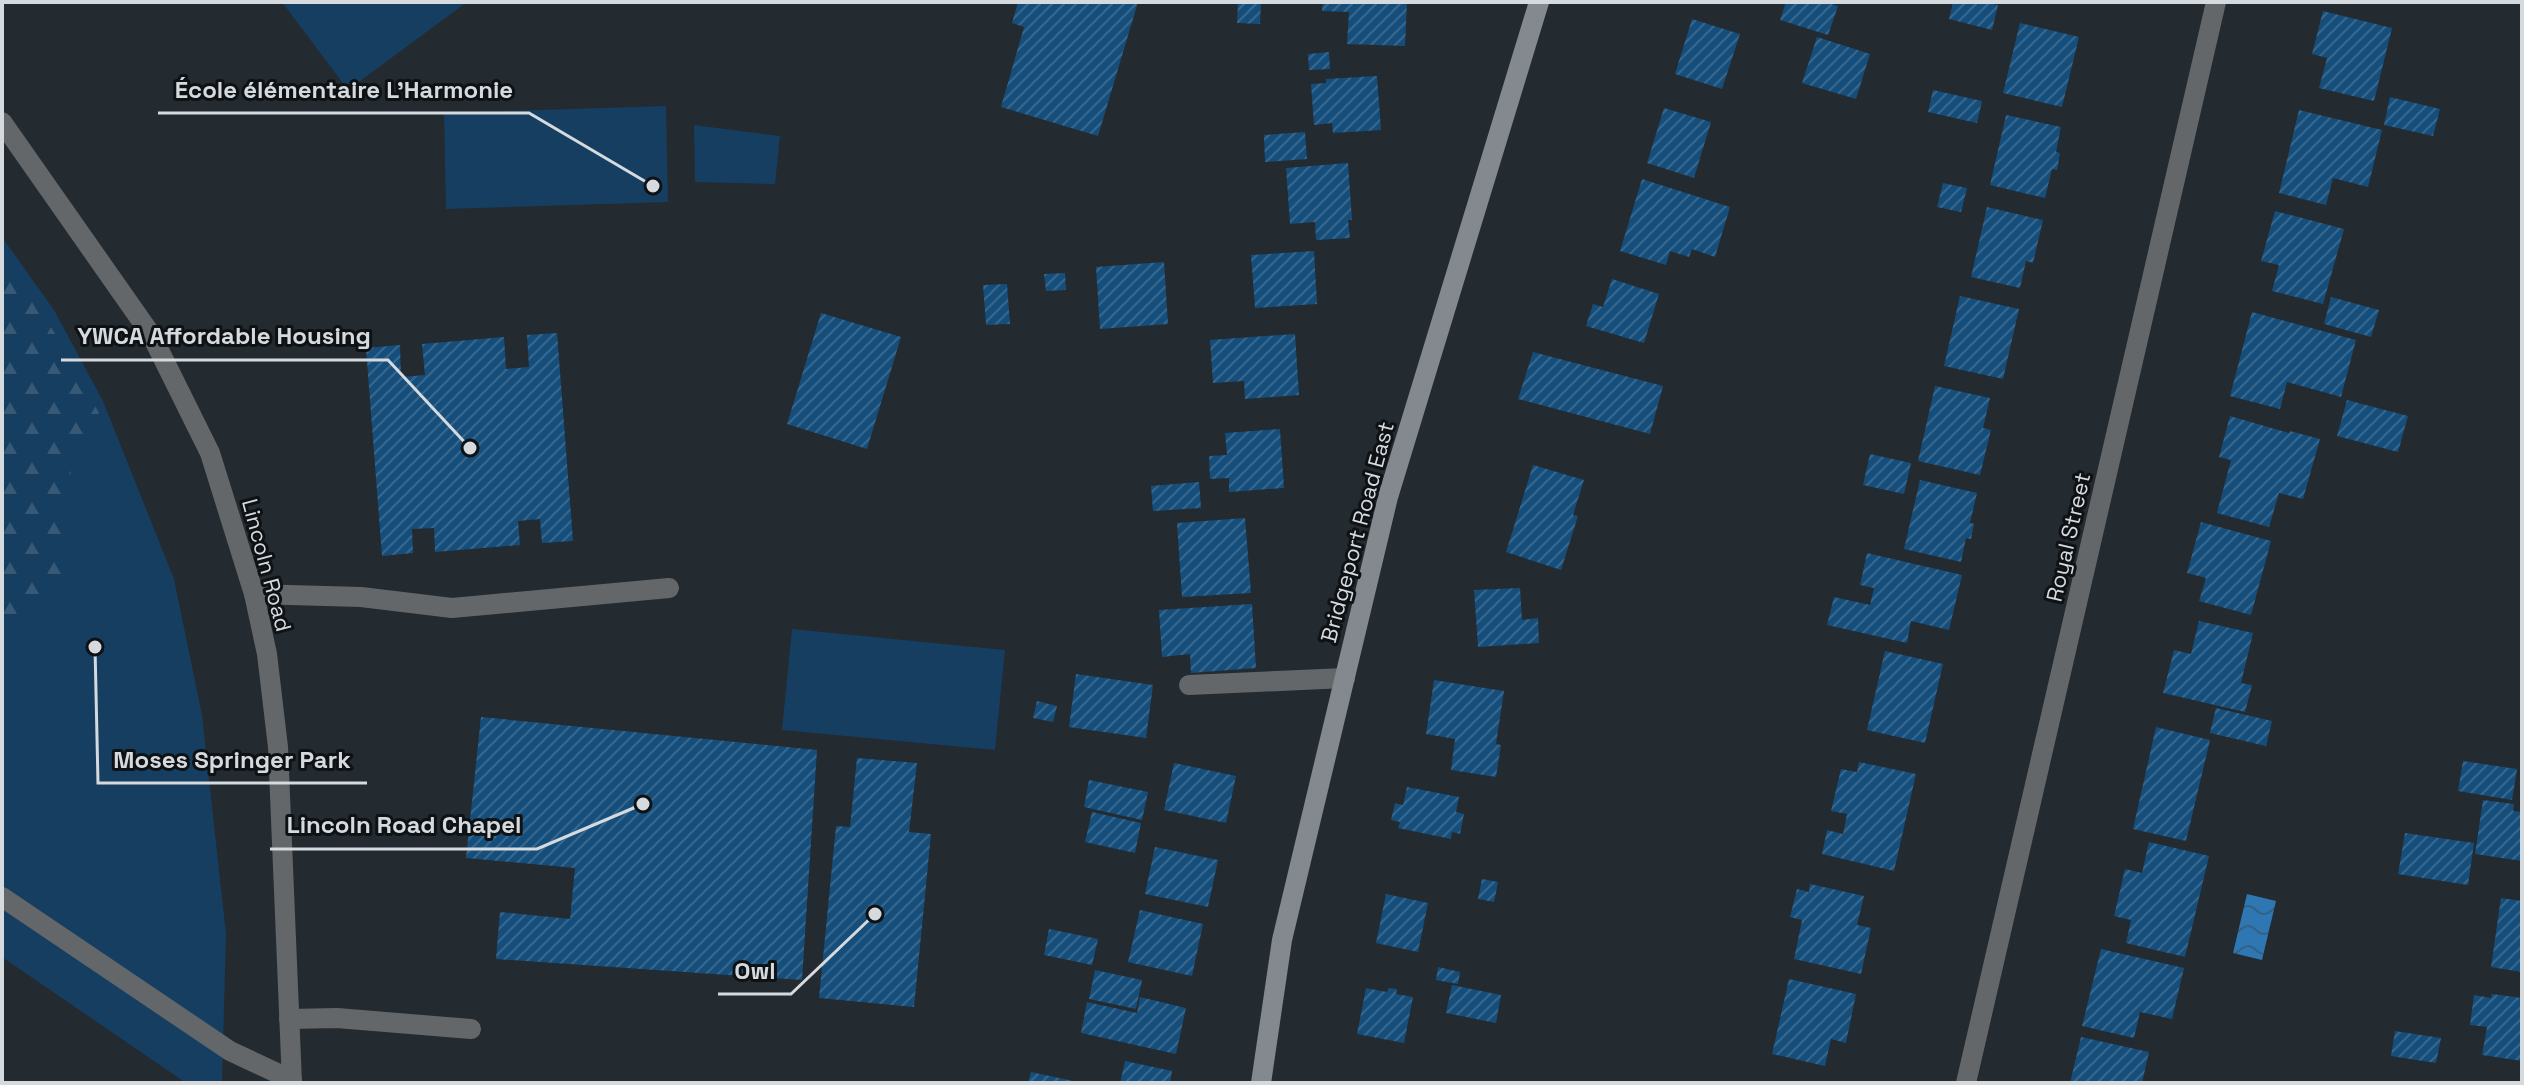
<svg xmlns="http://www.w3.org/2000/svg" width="2524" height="1085" font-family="'Space Grotesk',sans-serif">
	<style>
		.green { fill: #163e60 }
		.forest { fill: url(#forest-firs) }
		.water { fill: url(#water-waves) }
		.building { fill: url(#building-hatch) }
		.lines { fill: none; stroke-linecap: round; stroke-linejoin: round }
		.lane { stroke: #63676a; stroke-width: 20 }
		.street { stroke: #63676a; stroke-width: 20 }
		.secondary { stroke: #84898f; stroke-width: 20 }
		.labels { text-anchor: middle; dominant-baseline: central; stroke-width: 6; stroke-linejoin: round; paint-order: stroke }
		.street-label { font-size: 22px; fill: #d5dade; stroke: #0f1215 }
		.leader { fill: none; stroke: #d5dade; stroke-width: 3 }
		.callout-dot { fill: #d5dade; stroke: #0f1215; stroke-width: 3 }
		.callout-label { font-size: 24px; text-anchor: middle; font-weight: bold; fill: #d5dade; stroke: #0f1215; stroke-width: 6; stroke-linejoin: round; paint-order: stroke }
	</style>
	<defs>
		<pattern id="forest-firs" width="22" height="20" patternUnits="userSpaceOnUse" patternTransform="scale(2)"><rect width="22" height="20" fill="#163e60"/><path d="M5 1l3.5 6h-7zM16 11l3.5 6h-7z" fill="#375976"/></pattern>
		<pattern id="water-waves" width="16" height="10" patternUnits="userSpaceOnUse" patternTransform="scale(2)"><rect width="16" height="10" fill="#2e77b3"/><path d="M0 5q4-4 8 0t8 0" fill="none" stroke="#356186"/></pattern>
		<pattern id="building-hatch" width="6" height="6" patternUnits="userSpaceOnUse" patternTransform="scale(2)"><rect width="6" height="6" fill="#164e7b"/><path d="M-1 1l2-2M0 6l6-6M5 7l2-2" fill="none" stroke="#37678d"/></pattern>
	</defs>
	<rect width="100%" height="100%" fill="#232a30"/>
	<g class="green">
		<polygon points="282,2 467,2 348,90"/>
		<polygon points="666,106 668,202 446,209 444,113"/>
		<polygon points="694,125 780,136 775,184 695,182"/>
		<polygon points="2,237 54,310 103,401 174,579 202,715 226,934 222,1083 186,1083 2,957"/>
		<polygon points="792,629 1005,650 995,750 782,730"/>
	</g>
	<polygon class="forest" points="2,250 59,340 99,413 71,470 65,521 73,576 2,644"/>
	<polygon class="water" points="2247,894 2276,901 2262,960 2233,953"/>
	<g class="building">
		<polygon points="1018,2 1138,2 1098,136 1001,107 1024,27 1012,23"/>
		<polygon points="1238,2 1261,2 1260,24 1237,23"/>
		<polygon points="1323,2 1407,2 1405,46 1347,44 1349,12 1322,11"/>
		<polygon points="1786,2 1824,2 1838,6 1828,35 1780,20"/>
		<polygon points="1953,2 1983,2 1998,5 1992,30 1949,19"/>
		<polygon points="2323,11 2392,28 2374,101 2319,88 2327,58 2312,54"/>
		<polygon points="1692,19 1740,34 1722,89 1675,74"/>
		<polygon points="2020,23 2079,37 2062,107 2003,93"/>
		<polygon points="1817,37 1870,54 1856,99 1802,83"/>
		<polygon points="1329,52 1330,69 1309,70 1308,54"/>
		<polygon points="1377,76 1381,130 1333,133 1332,123 1314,125 1311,84 1326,83 1326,79"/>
		<polygon points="1933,90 1982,101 1977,123 1928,112"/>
		<polygon points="2390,97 2440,109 2433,136 2384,125"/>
		<polygon points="1664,108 1711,122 1694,178 1647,163"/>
		<polygon points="2299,110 2382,130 2368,187 2333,178 2326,205 2279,193"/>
		<polygon points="2006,115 2061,127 2056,152 2060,153 2057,170 2052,169 2045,198 1990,185"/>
		<polygon points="1305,132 1307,159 1265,162 1264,135"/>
		<polygon points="1348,163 1352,220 1348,220 1350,238 1316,240 1315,222 1290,224 1286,168"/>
		<polygon points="1642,179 1730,207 1715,257 1692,249 1689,257 1670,251 1666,265 1620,251"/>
		<polygon points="1943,183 1967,188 1961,212 1937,207"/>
		<polygon points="1987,207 2043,220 2033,263 2026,261 2020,288 1971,277"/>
		<polygon points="2275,211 2344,229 2323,304 2272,291 2279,265 2261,261"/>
		<polygon points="1314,251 1317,304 1255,308 1251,255"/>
		<polygon points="1164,262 1168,324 1100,329 1096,267"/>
		<polygon points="1065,273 1066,290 1046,291 1044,274"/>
		<polygon points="1612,279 1659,294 1644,343 1586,326 1593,304 1603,307"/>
		<polygon points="1007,284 1010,324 986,325 983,285"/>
		<polygon points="1960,296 2019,309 2003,379 1944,366"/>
		<polygon points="2331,297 2379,310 2371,337 2324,324"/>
		<polygon points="2252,312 2356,340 2341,397 2287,382 2280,409 2230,396"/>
		<polygon points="821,313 901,337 867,449 787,424"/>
		<polygon points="557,333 573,541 542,543 540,519 518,521 520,545 435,552 434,528 412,529 413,553 382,556 366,348 400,345 401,377 425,375 422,344 504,337 506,369 529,367 527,335"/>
		<polygon points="1295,334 1299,395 1245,399 1244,381 1213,383 1210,340"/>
		<polygon points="1533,352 1663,386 1650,434 1518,399"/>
		<polygon points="1935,386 1990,398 1983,428 1991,430 1980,475 1918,461"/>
		<polygon points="2347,400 2408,416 2398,452 2337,436"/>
		<polygon points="2230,416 2289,433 2290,431 2320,439 2303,499 2279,493 2269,527 2217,513 2231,460 2219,457"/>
		<polygon points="1280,429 1284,488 1229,492 1229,478 1210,479 1209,456 1227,455 1225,433"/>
		<polygon points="1870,454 1911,463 1904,494 1863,485"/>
		<polygon points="1533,465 1584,480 1573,515 1578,516 1561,570 1506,552"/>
		<polygon points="1920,480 1977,493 1970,523 1974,524 1971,539 1966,538 1961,562 1904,549"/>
		<polygon points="1199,482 1201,508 1153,511 1151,486"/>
		<polygon points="1245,518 1251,593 1182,597 1177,523"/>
		<polygon points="2201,522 2271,541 2251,615 2199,601 2206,578 2187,573"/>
		<polygon points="1867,553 1962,575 1949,630 1911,621 1907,643 1827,625 1834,597 1870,605 1874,588 1860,585"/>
		<polygon points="1520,588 1522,620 1538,618 1539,643 1478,647 1474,590"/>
		<polygon points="1252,604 1256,668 1191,673 1190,654 1162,657 1159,610"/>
		<polygon points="2199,621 2253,633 2241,683 2252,685 2245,712 2163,693 2174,650 2191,654"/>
		<polygon points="1885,651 1943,664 1925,743 1867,730"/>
		<polygon points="1076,674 1153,685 1146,738 1069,727"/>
		<polygon points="1434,680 1504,691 1496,744 1501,745 1496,777 1451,770 1455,739 1426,734"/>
		<polygon points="1037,701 1057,706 1053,722 1033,718"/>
		<polygon points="2216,708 2272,721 2266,746 2210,733"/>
		<polygon points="481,717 817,750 802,980 496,959 500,912 570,919 575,868 466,858"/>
		<polygon points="2156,727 2210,740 2186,841 2133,829"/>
		<polygon points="857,758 917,763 909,832 931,834 914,1007 819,998 836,826 850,827"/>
		<polygon points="2463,761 2517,769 2512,800 2458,791"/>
		<polygon points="1859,762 1916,774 1894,871 1822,854 1827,830 1843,834 1847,814 1831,811 1841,769 1857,772"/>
		<polygon points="1174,763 1236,776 1226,823 1164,810"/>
		<polygon points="1089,780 1148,792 1142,820 1084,807"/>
		<polygon points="1407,787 1459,797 1456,812 1464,814 1460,834 1452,832 1451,839 1398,828 1400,822 1391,820 1395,803 1403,805"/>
		<polygon points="2483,800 2514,804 2513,811 2522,812 2522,861 2475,854"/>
		<polygon points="1092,812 1141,823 1135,853 1085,842"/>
		<polygon points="2405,833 2474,843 2468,885 2398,874"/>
		<polygon points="2149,842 2209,856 2185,957 2126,943 2131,920 2114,916 2125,869 2142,873"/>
		<polygon points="1155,847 1218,860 1208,907 1145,894"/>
		<polygon points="1482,879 1498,882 1494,902 1478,899"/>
		<polygon points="1810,884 1864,896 1857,925 1871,928 1861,974 1794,959 1802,920 1790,917 1797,889 1809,892"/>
		<polygon points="1386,894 1428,903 1418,952 1376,943"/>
		<polygon points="2501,898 2522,901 2522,972 2491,967"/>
		<polygon points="1140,910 1203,924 1192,976 1128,962"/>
		<polygon points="1049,929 1098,939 1092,965 1044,955"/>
		<polygon points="2101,949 2184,968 2172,1019 2140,1012 2134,1038 2082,1026"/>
		<polygon points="1438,967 1460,972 1458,984 1436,980"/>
		<polygon points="1095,970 1142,980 1136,1009 1089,999"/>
		<polygon points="1789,979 1856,994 1846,1043 1831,1039 1825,1066 1772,1054"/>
		<polygon points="1452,985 1501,995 1496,1023 1446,1013"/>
		<polygon points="1366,988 1387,992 1389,988 1397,989 1396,994 1413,997 1404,1043 1357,1034"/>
		<polygon points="2492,994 2522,998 2522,1061 2482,1055 2487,1027 2470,1025 2474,995 2491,998"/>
		<polygon points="1140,997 1186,1008 1176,1054 1081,1033 1087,1002 1137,1013"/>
		<polygon points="2395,1031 2441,1038 2436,1063 2391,1056"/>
		<polygon points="2081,1037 2149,1052 2142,1083 2070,1083"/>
		<polygon points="1125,1061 1172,1071 1170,1083 1120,1083"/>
		<polygon points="1031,1072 1078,1082 1078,1083 1028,1083"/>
	</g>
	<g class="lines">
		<g class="lane">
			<polyline points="254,594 361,597 452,608 669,588"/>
			<polyline points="1189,685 1345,678"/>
			<polyline points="2,897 230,1051 292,1080"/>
			<polyline points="289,1019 337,1018 471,1029"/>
		</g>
		<g class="street">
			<polyline points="2,122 152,336 210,453 254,594 267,654 278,747 292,1083"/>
			<polyline points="1966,1083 2216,2"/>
		</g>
		<polyline class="secondary" points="1261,1083 1282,940 1388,497 1539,2"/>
	</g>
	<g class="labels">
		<g class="street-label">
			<text transform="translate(1357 532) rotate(-75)">Bridgeport Road East</text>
			<text transform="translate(2068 537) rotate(-77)">Royal Street</text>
			<text transform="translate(267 565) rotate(75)">Lincoln Road</text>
		</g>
	</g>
	<path class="leader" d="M653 186L529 113H158M470 448L388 360H61M95 647L98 783H367M643 804L537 849H270M875 914L791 994H718"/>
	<g class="callout-dot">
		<circle cx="653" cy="186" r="8"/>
		<circle cx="470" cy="448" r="8"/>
		<circle cx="95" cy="647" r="8"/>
		<circle cx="643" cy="804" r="8"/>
		<circle cx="875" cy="914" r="8"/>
	</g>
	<g class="callout-label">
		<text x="344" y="98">École élémentaire L'Harmonie</text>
		<text x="224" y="344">YWCA Affordable Housing</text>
		<text x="232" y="768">Moses Springer Park</text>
		<text x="404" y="833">Lincoln Road Chapel</text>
		<text x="755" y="979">Owl</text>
	</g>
	<rect width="2524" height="1085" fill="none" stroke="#d5dade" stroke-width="8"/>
</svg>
